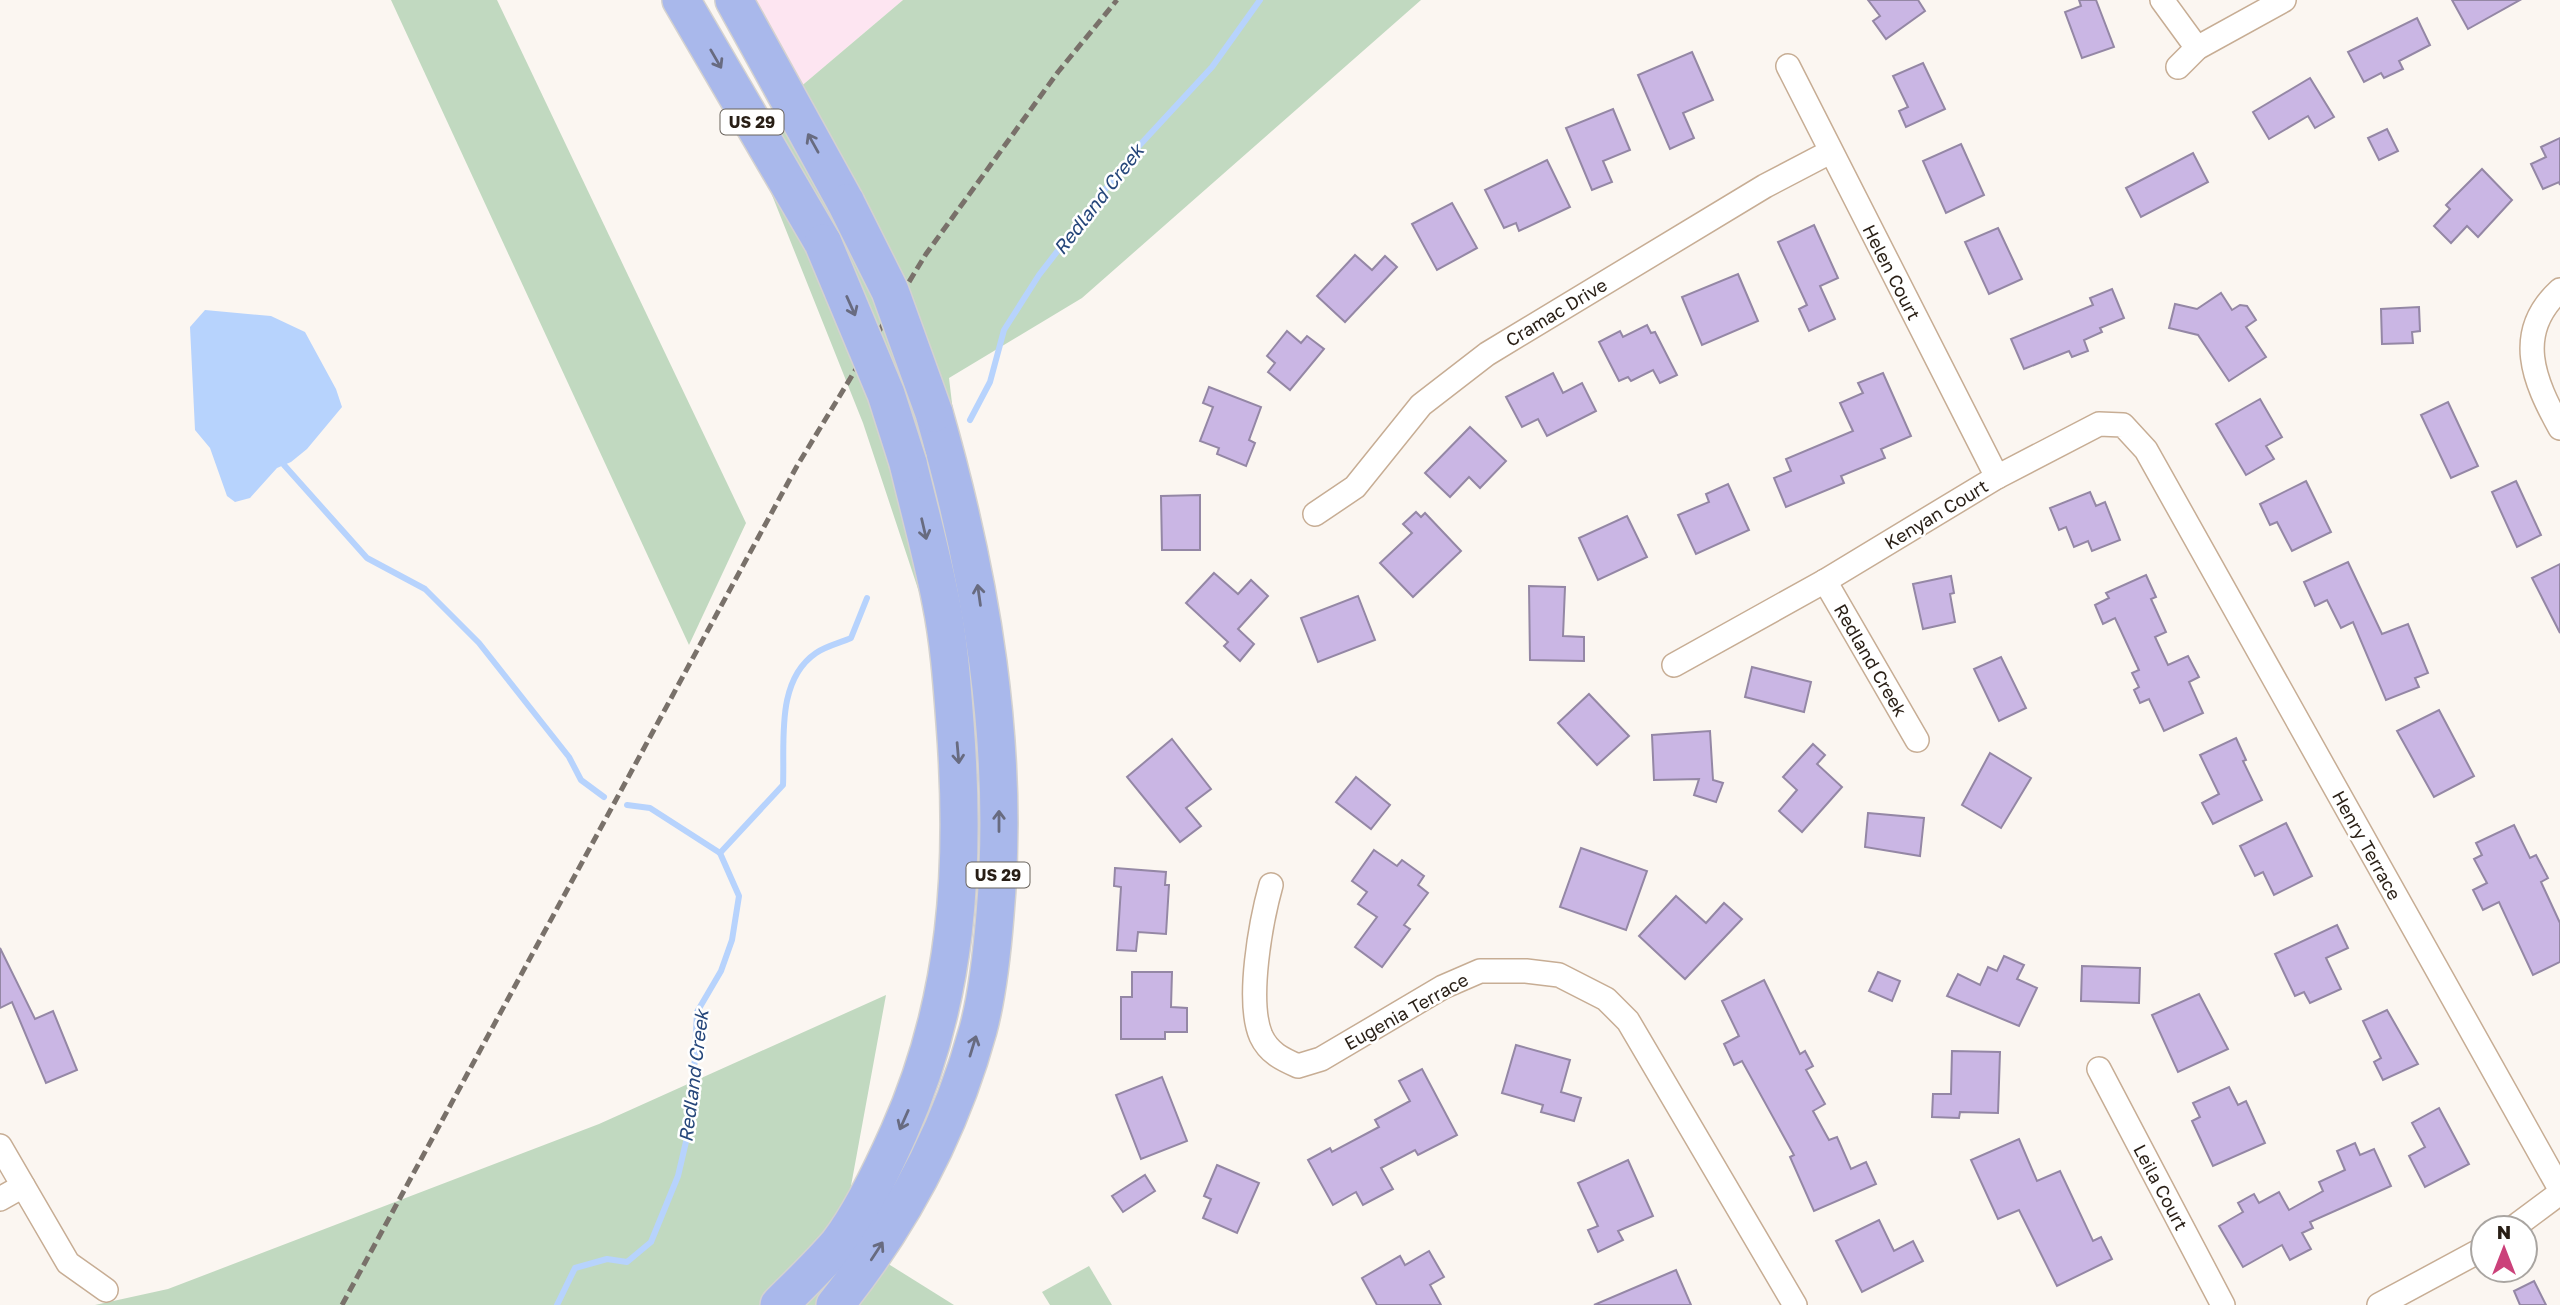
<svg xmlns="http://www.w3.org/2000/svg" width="2560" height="1305" font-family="'Golos Text',sans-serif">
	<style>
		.industrial { fill: #fde5f1 }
		.green { fill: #c1d9c0 }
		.water { fill: #b7d3fd }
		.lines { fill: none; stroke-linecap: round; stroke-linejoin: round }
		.stream { stroke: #b7d3fd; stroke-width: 6 }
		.building { fill: #cab6e4; stroke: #9487a5; stroke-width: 2 }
		.minor-casing { stroke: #c7ad94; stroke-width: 26 }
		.primary-casing { stroke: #d4d2d0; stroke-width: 40 }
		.minor { stroke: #fff; stroke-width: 23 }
		.primary { stroke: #a9b8eb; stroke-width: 37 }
		.rail { stroke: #79716a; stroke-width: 5; stroke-dasharray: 10 5; stroke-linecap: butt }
		.primary-bridge-casing { stroke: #d4d2d0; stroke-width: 40; stroke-linecap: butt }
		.primary-bridge { stroke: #a9b8eb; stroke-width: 37 }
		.oneway { stroke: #686b80 }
		.labels { text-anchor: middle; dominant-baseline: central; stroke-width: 5; stroke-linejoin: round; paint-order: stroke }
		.shield { fill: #fff; stroke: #68625b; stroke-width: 2 }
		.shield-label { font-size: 16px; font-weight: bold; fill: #281e15 }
		.street-label { font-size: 18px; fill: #281e15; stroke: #fff }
		.water-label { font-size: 19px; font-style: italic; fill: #25467a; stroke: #fff }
	</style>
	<rect width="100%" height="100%" fill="#fbf6f1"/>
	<polygon class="industrial" points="736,0 903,0 792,94"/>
	<g class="green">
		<polygon points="391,0 497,0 746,523 689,645"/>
		<polygon points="903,0 1421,0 1082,298 949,378 954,420 926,613 863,423 766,180 792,94"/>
		<polygon points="886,995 842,1235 954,1305 95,1305 168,1289 599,1124"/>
		<polygon points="1089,1266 1112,1305 1050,1305 1042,1292"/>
	</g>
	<polygon class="water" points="205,310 271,316 305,332 336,389 342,407 307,449 291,462 277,468 250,498 235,502 227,496 210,448 195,430 190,327"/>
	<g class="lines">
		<g class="stream">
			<polyline points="970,420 990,382 1004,330 1039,275 1138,147 1212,67 1260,0"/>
			<polyline points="284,465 367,558 425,589 479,643 569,757 581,780 604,797"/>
			<polyline points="627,805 650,808 720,853"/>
			<path d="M 720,853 L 783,785 C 785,743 775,681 816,653 C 826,646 840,643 851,638 L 867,598"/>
			<polyline points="557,1305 575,1268 607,1259 627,1262 651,1242 678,1176 692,1116 697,1012 721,971 732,940 739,896 720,853"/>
		</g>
	</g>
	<g class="building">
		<polygon points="1868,0 1918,0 1925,11 1886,39 1873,21 1880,16"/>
		<polygon points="2079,0 2096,0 2114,47 2082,58 2065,12 2081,6"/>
		<polygon points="2452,0 2520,0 2468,29"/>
		<polygon points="2417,18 2430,45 2399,61 2403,69 2384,78 2381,73 2364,82 2348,52"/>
		<polygon points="1692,52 1713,100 1683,113 1694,138 1670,149 1638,75"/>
		<polygon points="1923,63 1945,109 1906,127 1899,111 1908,107 1893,76"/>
		<polygon points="2310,78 2334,117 2315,128 2308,116 2269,139 2253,112"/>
		<polygon points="1613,109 1630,150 1603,161 1612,182 1592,190 1566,128"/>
		<polygon points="2387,129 2398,151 2379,160 2368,138"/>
		<polygon points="2560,138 2560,185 2559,182 2543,189 2531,164 2546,157 2541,147"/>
		<polygon points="1961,144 1984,195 1946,213 1923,161"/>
		<polygon points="2193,153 2208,182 2141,217 2126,188"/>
		<polygon points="1547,160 1570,207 1519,231 1516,223 1504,228 1485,190"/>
		<polygon points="2482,169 2512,200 2478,237 2467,226 2451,243 2434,226 2450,209 2446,205"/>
		<polygon points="1452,203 1477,248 1437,270 1412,224"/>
		<polygon points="1814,225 1838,278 1820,286 1835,319 1809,331 1799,309 1807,305 1778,242"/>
		<polygon points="1998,228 2022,279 1989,294 1965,242"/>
		<polygon points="1355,255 1372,270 1385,256 1397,267 1345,322 1317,296"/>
		<polygon points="1738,274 1758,321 1702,345 1682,297"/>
		<polygon points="2112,289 2124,318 2100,328 2102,332 2084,340 2088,351 2072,357 2069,351 2024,369 2011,339 2093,305 2090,298"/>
		<polygon points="2221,293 2232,310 2240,305 2247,306 2256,320 2246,327 2266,357 2229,381 2198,335 2169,328 2175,304 2197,309"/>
		<polygon points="2419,307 2420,331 2412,332 2413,343 2382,344 2381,309"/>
		<polygon points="1647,325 1651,333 1655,332 1677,375 1660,383 1653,370 1631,381 1628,377 1619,381 1599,342 1620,331 1623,337"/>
		<polygon points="1287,331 1301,343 1307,336 1324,349 1290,390 1268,372 1275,363 1267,356"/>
		<polygon points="1553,373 1563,393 1582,383 1596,411 1547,436 1538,419 1522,427 1506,397"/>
		<polygon points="1883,373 1911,436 1881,449 1885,458 1841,476 1844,483 1786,507 1774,478 1791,471 1786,459 1853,431 1840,403 1863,393 1858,383"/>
		<polygon points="1209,387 1261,407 1249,440 1255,443 1246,466 1217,454 1219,448 1200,441 1213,407 1203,403"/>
		<polygon points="2260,399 2282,437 2266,446 2274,459 2246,475 2216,424"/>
		<polygon points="2448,402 2478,466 2451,478 2421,415"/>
		<polygon points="1470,427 1506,461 1480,488 1469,477 1450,497 1425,473"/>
		<polygon points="2306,481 2331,532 2292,551 2277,522 2270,525 2260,504"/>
		<polygon points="2516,481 2541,535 2517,547 2492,492"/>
		<polygon points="1728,484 1749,530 1696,554 1678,515 1709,502 1706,494"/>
		<polygon points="2090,492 2096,506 2105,502 2120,540 2092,551 2088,541 2074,547 2066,527 2059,530 2050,508"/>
		<polygon points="1200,495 1200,550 1162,550 1161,496"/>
		<polygon points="1416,512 1421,517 1425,513 1461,551 1413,597 1380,563 1412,533 1403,524"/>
		<polygon points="1627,516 1647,557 1598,580 1579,538"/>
		<polygon points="2348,562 2382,634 2408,624 2428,673 2415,678 2419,687 2386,700 2353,622 2341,628 2327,600 2315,606 2304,582"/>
		<polygon points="2560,564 2560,633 2532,578"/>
		<polygon points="1214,573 1238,594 1251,580 1268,596 1238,629 1254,644 1240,661 1224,646 1228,642 1186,603"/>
		<polygon points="2146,575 2156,597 2151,599 2166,632 2155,637 2168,665 2188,656 2199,677 2189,682 2203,713 2164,731 2149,699 2140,703 2134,690 2139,687 2132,673 2139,670 2115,618 2103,624 2095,605 2109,598 2106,593"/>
		<polygon points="1951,576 1954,593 1950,594 1955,622 1923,629 1913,584"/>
		<polygon points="1529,586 1565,587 1563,636 1584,637 1584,661 1530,660"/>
		<polygon points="1358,596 1375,640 1318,662 1301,618"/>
		<polygon points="2001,657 2026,708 1999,721 1974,669"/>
		<polygon points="1752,667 1811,682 1804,712 1745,697"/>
		<polygon points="1589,694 1629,736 1597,765 1558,723"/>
		<polygon points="2439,710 2474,776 2434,797 2397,731"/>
		<polygon points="1710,731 1713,780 1723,783 1716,802 1694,795 1699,779 1654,780 1652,735"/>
		<polygon points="2236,738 2246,760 2243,761 2262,800 2213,824 2202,803 2219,794 2200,755"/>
		<polygon points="1172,739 1211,789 1186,808 1201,826 1180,842 1127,777"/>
		<polygon points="1813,744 1825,755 1817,764 1842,787 1802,832 1779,811 1797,790 1783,777"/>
		<polygon points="1990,753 2031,778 2001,828 1962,805"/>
		<polygon points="1356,777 1390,805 1371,829 1336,802"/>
		<polygon points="1868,813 1924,818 1920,856 1865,847"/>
		<polygon points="2286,823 2312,876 2274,895 2263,872 2255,876 2240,846"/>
		<polygon points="2514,825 2530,858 2536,855 2548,878 2541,882 2560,923 2560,962 2533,975 2499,902 2483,910 2473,890 2487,883 2474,859 2482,855 2476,843"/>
		<polygon points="1581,848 1647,871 1626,930 1560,907"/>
		<polygon points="1374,850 1397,866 1402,860 1424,876 1418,885 1428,893 1404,925 1410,929 1382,967 1355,947 1377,917 1358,904 1367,892 1352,881"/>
		<polygon points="1115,868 1166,872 1165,885 1169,885 1166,934 1138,932 1136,951 1117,950 1121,887 1114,886"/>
		<polygon points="1676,896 1706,923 1724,903 1742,919 1685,979 1639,936"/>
		<polygon points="2337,925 2348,948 2326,958 2341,989 2310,1003 2304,992 2295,996 2275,954"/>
		<polygon points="0,948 35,1019 53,1011 77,1070 46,1083 12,1002 0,1008"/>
		<polygon points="2004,956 2024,965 2017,979 2037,988 2019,1026 1947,996 1958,974 1980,985 1988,967 1997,971"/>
		<polygon points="2082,966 2140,968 2139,1003 2081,1001"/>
		<polygon points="1132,972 1172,972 1171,1007 1187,1008 1187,1032 1165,1032 1165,1039 1121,1039 1121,997 1132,997"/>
		<polygon points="1878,972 1900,981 1892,1001 1869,991"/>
		<polygon points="1764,980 1800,1054 1805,1051 1813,1066 1806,1070 1825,1104 1813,1111 1829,1140 1837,1137 1851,1169 1866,1162 1876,1184 1814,1211 1790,1157 1794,1155 1742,1061 1734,1065 1724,1044 1739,1036 1722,1001"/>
		<polygon points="2199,994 2228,1049 2178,1072 2152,1015"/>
		<polygon points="2387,1010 2418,1064 2383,1080 2374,1062 2381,1058 2363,1021"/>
		<polygon points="1516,1045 1570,1060 1561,1092 1581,1098 1574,1121 1541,1112 1543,1105 1502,1093"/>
		<polygon points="1952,1051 2000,1052 1998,1113 1960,1112 1959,1118 1932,1117 1933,1094 1951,1094"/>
		<polygon points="1422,1069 1457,1135 1418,1155 1415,1150 1381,1168 1393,1189 1363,1205 1356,1192 1333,1205 1308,1160 1330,1148 1332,1152 1379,1127 1375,1120 1410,1101 1399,1081"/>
		<polygon points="1162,1077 1187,1141 1141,1159 1116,1095"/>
		<polygon points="2229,1087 2238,1105 2246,1101 2265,1143 2213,1166 2192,1121 2200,1117 2193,1103"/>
		<polygon points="2439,1108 2469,1164 2425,1187 2409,1156 2425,1147 2412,1123"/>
		<polygon points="2019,1139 2037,1181 2060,1171 2093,1241 2101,1237 2112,1259 2057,1286 2019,1210 1998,1219 1971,1160"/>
		<polygon points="2355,1143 2360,1155 2374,1149 2391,1186 2310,1222 2313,1228 2302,1233 2311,1249 2290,1260 2282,1245 2243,1267 2219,1226 2243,1212 2238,1203 2254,1194 2259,1203 2279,1192 2289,1210 2323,1191 2319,1182 2345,1170 2337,1151"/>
		<polygon points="1628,1160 1653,1216 1618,1231 1623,1240 1598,1252 1588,1230 1598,1226 1578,1183"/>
		<polygon points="1217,1165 1259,1183 1237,1233 1203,1218 1211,1199 1204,1196"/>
		<polygon points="1145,1175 1155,1191 1123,1212 1112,1196"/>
		<polygon points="1879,1220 1894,1251 1913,1241 1923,1261 1862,1292 1836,1241"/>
		<polygon points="1429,1251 1444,1277 1430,1285 1441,1305 1377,1305 1362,1278 1400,1256 1405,1265"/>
		<polygon points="1676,1270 1691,1305 1594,1305"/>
		<polygon points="2534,1281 2546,1305 2520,1305 2514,1291"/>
	</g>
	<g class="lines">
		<defs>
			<g id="minor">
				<polyline points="2162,0 2197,48"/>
				<polyline points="1788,66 1997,477"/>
				<polyline points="2178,67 2197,48 2284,0"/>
				<path d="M 2560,290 C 2513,333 2534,381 2560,428"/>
				<polyline points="1315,514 1355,487 1421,405 1487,354 1765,186 1830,152"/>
				<polyline points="1825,581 1917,740"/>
				<polyline points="1674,665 1825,581 1997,477 2099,424 2123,425 2146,450 2560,1189"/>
				<path d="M 1271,885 C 1261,921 1246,1001 1261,1036 C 1269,1053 1282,1059 1298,1066 L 1321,1059 L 1443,987 L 1480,971 L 1526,971 L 1559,975 L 1606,999 L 1628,1021 L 1795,1305"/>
				<polyline points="2099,1069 2223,1305"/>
				<polyline points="0,1146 68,1263 106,1290"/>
				<polyline points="0,1199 23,1186"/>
				<polyline points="2513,1228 2560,1193"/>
				<polyline points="2379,1305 2483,1249"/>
			</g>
			<g id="primary">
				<polyline points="681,0 823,243"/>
				<polyline points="734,0 846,203"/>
				<path d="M 779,1305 C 799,1285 820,1265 838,1244 C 862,1213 883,1168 899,1132 C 958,1000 966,866 955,723 C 952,683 949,641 941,602 C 932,555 919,509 908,463"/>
				<path d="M 835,1305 C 901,1223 950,1132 978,1030 C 988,993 992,953 995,915 C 1010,744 981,577 934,413"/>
			</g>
		</defs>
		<use href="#minor" class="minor-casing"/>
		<use href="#primary" class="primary-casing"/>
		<use href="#minor" class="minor"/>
		<use href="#primary" class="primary"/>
		<polyline class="rail" points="342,1305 797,466 926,254 1058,72 1117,0"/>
		<defs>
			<g id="primary-bridge">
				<polyline points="846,203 890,291 934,413"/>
				<polyline points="823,243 886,394 908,463"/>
			</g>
		</defs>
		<use href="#primary-bridge" class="primary-bridge-casing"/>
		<use href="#primary-bridge" class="primary-bridge"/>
	</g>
	<defs><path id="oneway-shaft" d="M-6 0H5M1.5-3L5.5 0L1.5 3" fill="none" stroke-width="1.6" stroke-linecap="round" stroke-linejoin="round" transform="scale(1.75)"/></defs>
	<g class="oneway">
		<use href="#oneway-shaft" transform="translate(716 59) rotate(60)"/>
		<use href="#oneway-shaft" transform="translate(813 143) rotate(-119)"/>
		<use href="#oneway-shaft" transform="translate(851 306) rotate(66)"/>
		<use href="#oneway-shaft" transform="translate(924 529) rotate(77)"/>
		<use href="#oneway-shaft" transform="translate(979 595) rotate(-98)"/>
		<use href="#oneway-shaft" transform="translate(958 753) rotate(85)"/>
		<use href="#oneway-shaft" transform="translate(999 821) rotate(-90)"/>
		<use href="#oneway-shaft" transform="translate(973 1046) rotate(-73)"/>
		<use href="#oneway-shaft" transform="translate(904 1120) rotate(114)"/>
		<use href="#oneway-shaft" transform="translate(877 1251) rotate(-57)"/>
	</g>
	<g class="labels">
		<g class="shield">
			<rect x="720.5" y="109.5" width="63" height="25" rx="5"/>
			<rect x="966.5" y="862.5" width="63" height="25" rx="5"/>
		</g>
		<g class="shield-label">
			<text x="752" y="122">US 29</text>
			<text x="998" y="875">US 29</text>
		</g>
		<g class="street-label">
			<text transform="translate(1892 272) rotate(63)">Helen Court</text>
			<text transform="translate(1556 312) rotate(-31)">Cramac Drive</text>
			<text transform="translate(1936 514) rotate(-31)">Kenyan Court</text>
			<text transform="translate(1871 660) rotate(60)">Redland Creek</text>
			<text transform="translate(2367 845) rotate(61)">Henry Terrace</text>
			<text transform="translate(1406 1011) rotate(-29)">Eugenia Terrace</text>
			<text transform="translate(2161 1187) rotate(62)">Leila Court</text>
		</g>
		<g class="water-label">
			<text transform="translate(1098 199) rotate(-52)">Redland Creek</text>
			<text transform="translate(693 1076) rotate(-83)">Redland Creek</text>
		</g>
	</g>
	<g transform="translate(2504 1249)"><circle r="33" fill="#ffffff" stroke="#a9a5a1" stroke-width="2"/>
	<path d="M0-5L12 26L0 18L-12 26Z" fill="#cb417a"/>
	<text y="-10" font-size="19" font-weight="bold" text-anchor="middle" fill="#281e15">N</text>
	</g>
</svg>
